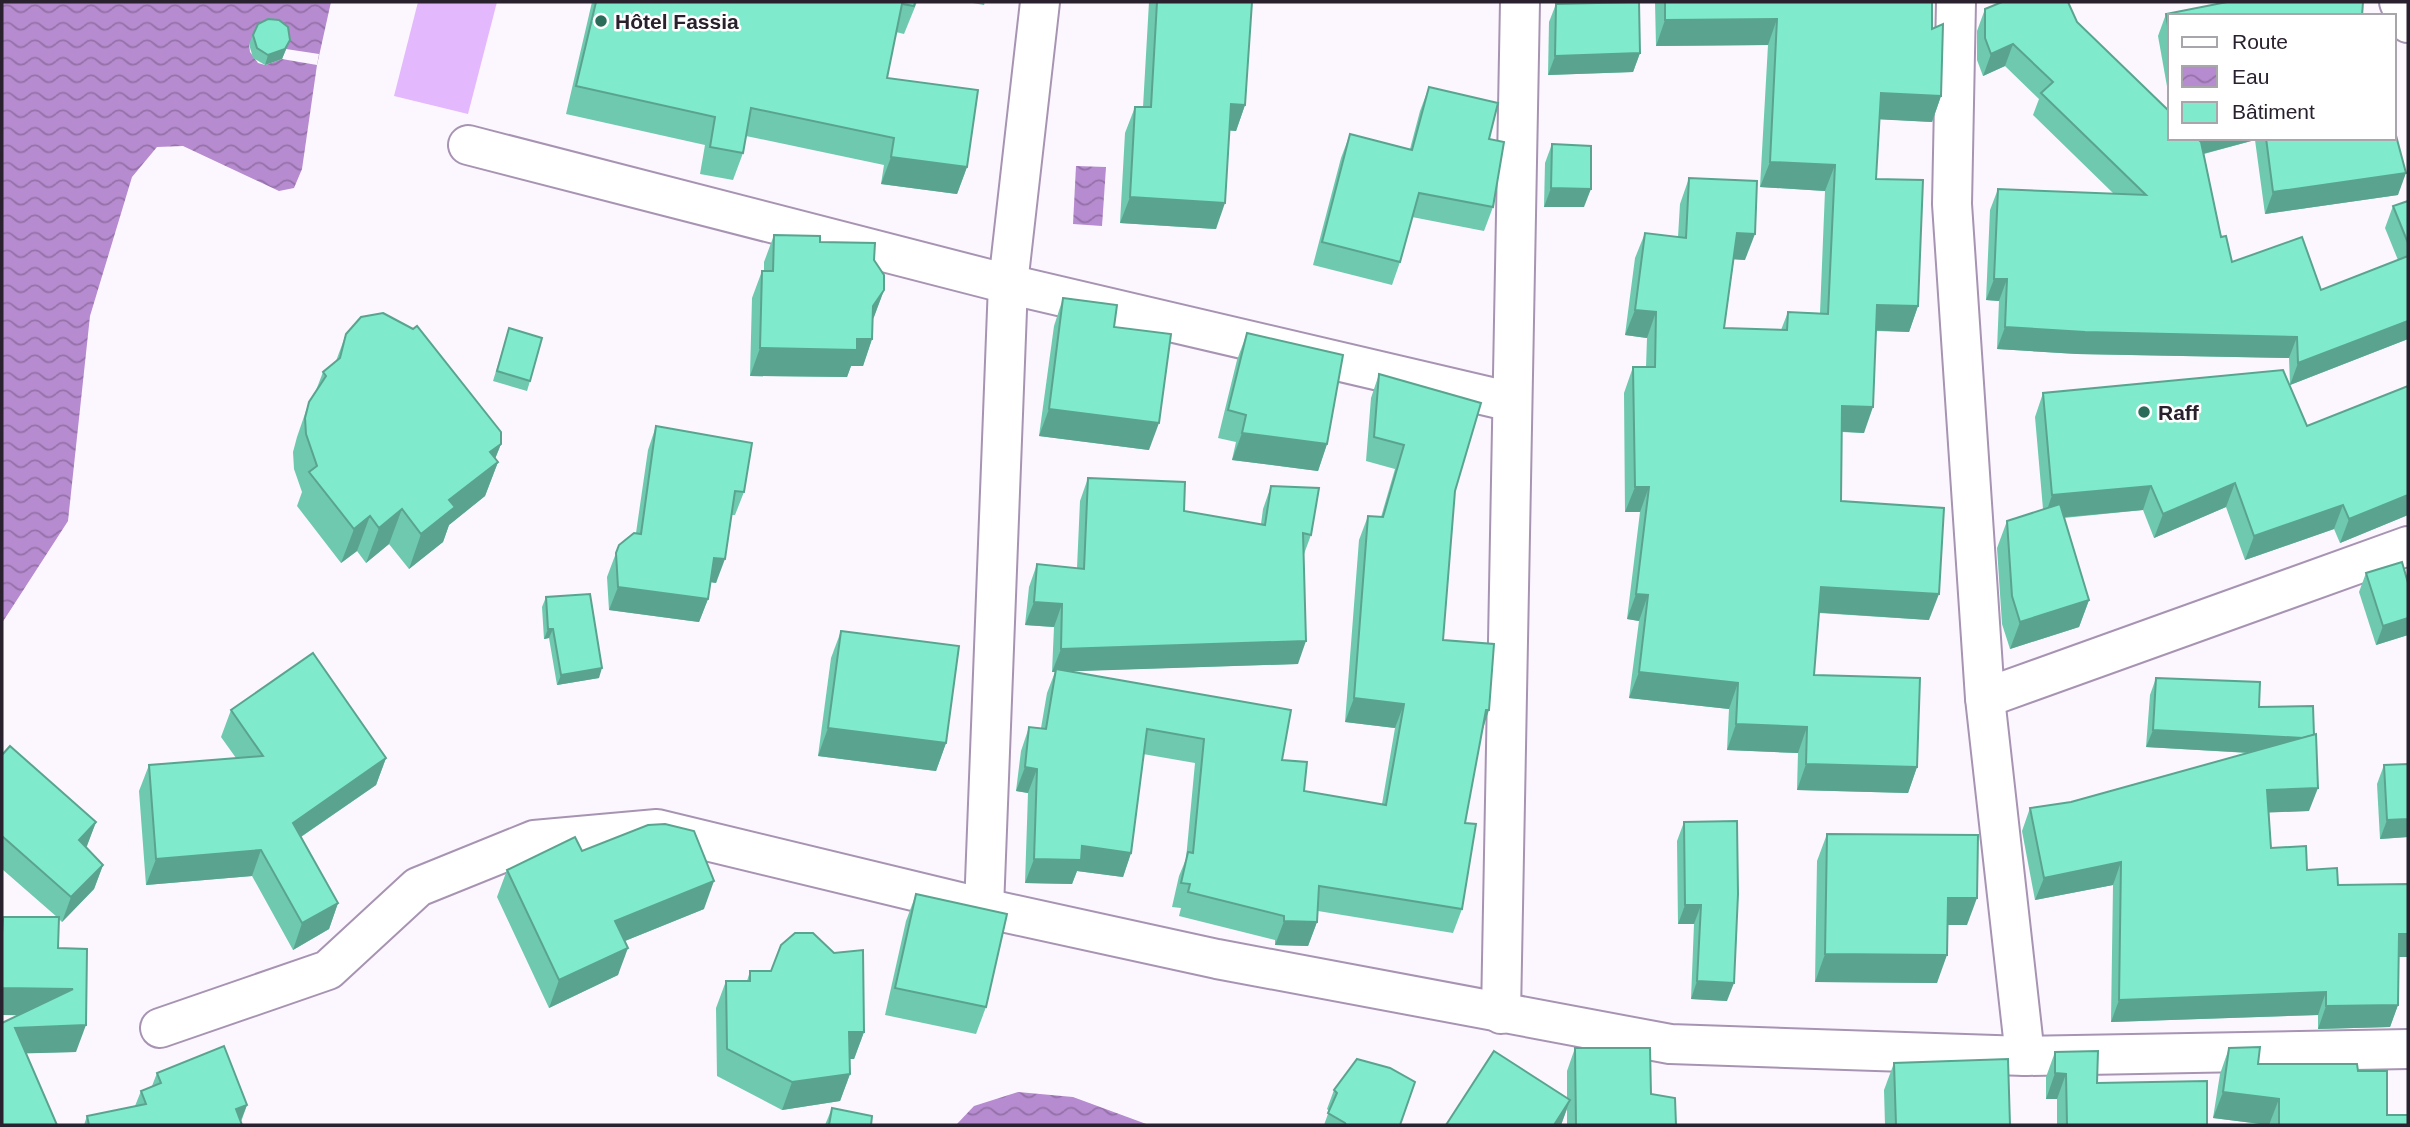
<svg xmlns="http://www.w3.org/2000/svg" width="2410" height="1127" font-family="Arial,sans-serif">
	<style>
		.grass { fill: #e4b8fd }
		.water { fill: url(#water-waves) }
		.pier { fill: #fcf7fe }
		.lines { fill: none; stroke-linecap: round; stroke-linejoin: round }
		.minor-casing { stroke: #a794b3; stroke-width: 42 }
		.minor { stroke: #fff; stroke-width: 38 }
		.wall { fill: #6ec9af }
		.shaded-wall { fill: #5aa48f }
		.building { fill: #80eacc; stroke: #5aa48f; stroke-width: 2 }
		.poi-dot { fill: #2a6b5a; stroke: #fff; stroke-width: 2.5 }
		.labels { text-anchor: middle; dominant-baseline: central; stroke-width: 5; stroke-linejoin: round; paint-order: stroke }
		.poi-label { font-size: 21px; font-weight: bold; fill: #29212d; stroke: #fff; text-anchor: start }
	</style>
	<defs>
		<pattern id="water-waves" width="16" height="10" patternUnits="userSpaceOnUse" patternTransform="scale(1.75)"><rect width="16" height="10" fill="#b68bcf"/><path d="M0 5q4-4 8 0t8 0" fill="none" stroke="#9471a8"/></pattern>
	</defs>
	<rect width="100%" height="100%" fill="#fcf7fe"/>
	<polygon class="grass" points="418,2 497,2 468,114 394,96"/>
	<g class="water">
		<polygon points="2,2 331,2 317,65 302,169 294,188 279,191 183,146 157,147 132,177 90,316 68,521 2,623"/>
		<polygon points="1076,166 1106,167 1102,226 1073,224"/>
		<polygon points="1018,1092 1073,1097 1149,1125 956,1125 974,1106"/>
	</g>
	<polygon class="pier" points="284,37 286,49 319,54 317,65 282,59 265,65 258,63 250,52 249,44"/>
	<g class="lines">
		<defs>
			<g id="minor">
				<polyline points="1956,2 1952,204 1985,698 2025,1056"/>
				<polyline points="2399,2 2408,23"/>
				<polyline points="468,145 1008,284 1512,402"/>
				<polyline points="1985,698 2408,546"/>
				<polyline points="984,908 1008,284 1040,2"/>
				<polyline points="1501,1014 1520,2"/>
				<polyline points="160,1028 328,970 418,887 534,840 657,829 984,908 1217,959 1670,1044 2025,1056 2408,1049"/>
			</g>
		</defs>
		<use href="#minor" class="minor-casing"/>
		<use href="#minor" class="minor"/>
	</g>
	<g class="wall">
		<polygon points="592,2 917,2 904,34 896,32 887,78 967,167 957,194 881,184 884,165 746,136 743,153 733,180 700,174 705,145 566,114"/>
		<polygon points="967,2 985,2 984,5"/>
		<polygon points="1149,2 1252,2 1245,105 1236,131 1229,130 1216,229 1120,223 1125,133 1135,107 1143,107"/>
		<polygon points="1655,2 1932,2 1932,29 1941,96 1932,122 1880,119 1876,179 1918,306 1909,332 1876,331 1864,433 1842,432 1841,501 1929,620 1819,613 1814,675 1917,767 1908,793 1797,790 1798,753 1727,750 1729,709 1629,698 1639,621 1627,619 1640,512 1625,512 1624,393 1633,367 1646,367 1647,338 1625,335 1635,258 1645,233 1678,237 1680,204 1689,178 1745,260 1734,259 1724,328 1781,330 1788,312 1820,313 1825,191 1760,187 1768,45 1656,46"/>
		<polygon points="1556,4 1640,53 1633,72 1548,75 1549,22"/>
		<polygon points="1985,9 2077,22 2170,138 2394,138 2398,195 2265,214 2255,140 2204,154 2221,237 2232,262 2321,290 2398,260 2385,228 2393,206 2408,201 2408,339 2290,385 2289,358 2077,354 1997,349 1999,301 1986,300 1990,210 1998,189 2114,194 2033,115 2039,99 2005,66 1983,76 1977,60 1977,31"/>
		<polygon points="2166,14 2170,16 2170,103 2158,36"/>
		<polygon points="253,35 286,49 282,59 265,65 253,58 249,44"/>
		<polygon points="1429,87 1489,139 1493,207 1484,231 1412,217 1400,262 1392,285 1313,265 1341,158 1350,134 1410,149 1420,111"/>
		<polygon points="1552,144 1584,207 1544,207 1545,163"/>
		<polygon points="774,235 820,242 874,260 884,290 873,319 872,339 863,366 851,366 847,377 750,376 752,298 762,271 764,271 764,262"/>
		<polygon points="1063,298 1149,450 1039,436 1054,326"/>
		<polygon points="509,328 530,381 527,391 493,381"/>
		<polygon points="1247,333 1327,444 1318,471 1232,460 1236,442 1218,438 1237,360"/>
		<polygon points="346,334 501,444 495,459 498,462 485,496 449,525 443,542 409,569 389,544 366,563 357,551 341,563 297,506 302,492 294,469 293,452 297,437 309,402 315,393 323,372 336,361"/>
		<polygon points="1379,374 1455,491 1443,640 1482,731 1465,823 1462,909 1453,933 1318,911 1317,922 1308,946 1275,945 1275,940 1179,916 1181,908 1172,907 1179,876 1186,859 1195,763 1143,754 1131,853 1123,877 1077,871 1072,884 1025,883 1028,793 1016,791 1021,751 1029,727 1041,728 1047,693 1055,672 1052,672 1054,627 1025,625 1029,587 1037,564 1077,568 1080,501 1088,478 1184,511 1261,524 1263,509 1271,486 1311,535 1304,554 1298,664 1070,671 1282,760 1304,791 1382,804 1395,728 1345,722 1359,540 1368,516 1381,517 1395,469 1366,461 1371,398"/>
		<polygon points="2408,386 2408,515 2340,543 2334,529 2245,560 2226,507 2154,538 2143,510 2064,518 2089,600 2079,627 2010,649 2002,624 1997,548 2007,521 2043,509 2035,417 2043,393 2307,426"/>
		<polygon points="656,426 744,492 735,515 731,515 716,583 710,582 708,599 699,622 609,610 607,577 616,553 636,533 648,450"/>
		<polygon points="2366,573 2408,583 2408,635 2376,645 2359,592"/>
		<polygon points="546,597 599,678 557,685 549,638 544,639 542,607"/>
		<polygon points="841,631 946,743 936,771 818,756 831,658"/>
		<polygon points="2156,678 2259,707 2309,811 2269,812 2271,848 2307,870 2338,885 2408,884 2408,957 2399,957 2398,1005 2390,1027 2318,1029 2318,1015 2111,1022 2113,885 2035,900 2022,831 2030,808 2071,802 2249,753 2146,747 2150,695"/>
		<polygon points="231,710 386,758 376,785 301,837 338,903 329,929 293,950 252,876 146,885 139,791 149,765 236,758 221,737"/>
		<polygon points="2,755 96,822 86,847 103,865 94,889 62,922 59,919 58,948 76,1052 26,1053 2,1125 19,1015 2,1015 2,921 3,917 57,917 2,869"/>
		<polygon points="2408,764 2408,837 2380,839 2377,784 2384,765"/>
		<polygon points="1684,822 1727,1001 1691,999 1694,924 1678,924 1677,841"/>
		<polygon points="1827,834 1967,925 1947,925 1937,983 1815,982 1817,861"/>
		<polygon points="582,851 704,909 625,941 618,975 549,1008 497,897 507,870"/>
		<polygon points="916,894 986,1007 976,1034 885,1015 906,921"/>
		<polygon points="750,971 771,971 864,1032 854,1059 850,1059 850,1074 840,1101 782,1110 717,1076 716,1008 726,981 747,981"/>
		<polygon points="1575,1048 1651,1094 1676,1125 1567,1125 1567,1109 1561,1125 1446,1125 1567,1098 1567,1071"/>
		<polygon points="2229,1048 2258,1064 2358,1071 2387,1115 2408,1125 2269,1125 2213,1118 2220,1074"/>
		<polygon points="2055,1052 2097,1083 2207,1125 2057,1125 2057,1099 2046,1099 2046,1077"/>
		<polygon points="1894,1063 2010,1125 1885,1125 1884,1090"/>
		<polygon points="157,1073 247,1105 241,1122 242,1125 84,1125 87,1116 135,1106 141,1091 152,1086"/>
		<polygon points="1334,1090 1400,1125 1324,1125 1329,1111 1327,1109"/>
		<polygon points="832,1108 871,1125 825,1125"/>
	</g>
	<g class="shaded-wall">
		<polygon points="1777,19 1768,45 1656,46 1665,20"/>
		<polygon points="290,40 282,59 265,65 268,55"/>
		<polygon points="2013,44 2005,66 1983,76 1991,54"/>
		<polygon points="1640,53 1633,72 1548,75 1555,56"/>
		<polygon points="1881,93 1941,96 1932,122 1872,119"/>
		<polygon points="1231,104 1245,105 1236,131 1221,130"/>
		<polygon points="2194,138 2256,138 2255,140 2187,158"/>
		<polygon points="891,157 967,167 957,194 881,184"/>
		<polygon points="1770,162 1835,165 1825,191 1760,187"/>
		<polygon points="2406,173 2398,195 2265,214 2273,192"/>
		<polygon points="1551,188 1591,189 1584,207 1544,207"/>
		<polygon points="1130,197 1225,203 1216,229 1120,223"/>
		<polygon points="1737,233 1755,234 1745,260 1728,259"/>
		<polygon points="1994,279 2007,279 1999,301 1986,300"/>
		<polygon points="884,290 874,317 863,333 873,306"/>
		<polygon points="1877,305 1918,306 1909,332 1868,330"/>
		<polygon points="1635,310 1656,312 1647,338 1625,335"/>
		<polygon points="2408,312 2408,339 2290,385 2298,363"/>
		<polygon points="2005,327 2297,337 2289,358 2077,354 1997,349"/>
		<polygon points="857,339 872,339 863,366 851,366 847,377 750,376 760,348"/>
		<polygon points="1842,406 1873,407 1864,433 1832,431"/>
		<polygon points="1049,409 1159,423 1149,450 1039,436"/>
		<polygon points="1242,433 1327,444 1318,471 1232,460"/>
		<polygon points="501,444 492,466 498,462 485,496 449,525 443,542 409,569 421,534 449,500 490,452"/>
		<polygon points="2235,483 2226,507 2154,538 2163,514"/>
		<polygon points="2151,486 2143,510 2044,519 2052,495"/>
		<polygon points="1635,487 1649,487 1640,512 1625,512"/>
		<polygon points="2408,495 2408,515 2340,543 2349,519"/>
		<polygon points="2343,505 2334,529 2245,560 2254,536"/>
		<polygon points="402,509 389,544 366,563 379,528"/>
		<polygon points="370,516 357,551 341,563 354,529"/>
		<polygon points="714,558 725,559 716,583 705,581"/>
		<polygon points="618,587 708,599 699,622 609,610"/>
		<polygon points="1821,587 1939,594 1929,620 1811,612"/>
		<polygon points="1636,594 1648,595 1639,621 1627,619"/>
		<polygon points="2089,600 2079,627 2010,649 2020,622"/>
		<polygon points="1034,602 1062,604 1054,627 1025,625"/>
		<polygon points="2408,618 2408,635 2376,645 2383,626"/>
		<polygon points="548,629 553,629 549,638 544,639"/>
		<polygon points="1306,641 1298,664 1052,672 1061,649"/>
		<polygon points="602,668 599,678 557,685 561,675"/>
		<polygon points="1639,672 1738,683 1729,709 1629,698"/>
		<polygon points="1354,698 1404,704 1395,728 1345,722"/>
		<polygon points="1486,710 1489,710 1481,735"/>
		<polygon points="1736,724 1807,727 1798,753 1727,750"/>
		<polygon points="828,728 946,743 936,771 818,756"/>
		<polygon points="2153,730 2314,739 2308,756 2146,747"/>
		<polygon points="386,758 376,785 283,849 293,823"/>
		<polygon points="1806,764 1917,767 1908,793 1797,790"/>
		<polygon points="1025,767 1037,769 1028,793 1016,791"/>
		<polygon points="2318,788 2309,811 2259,813 2267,790"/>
		<polygon points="2408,819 2408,837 2380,839 2387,820"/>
		<polygon points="96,822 87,846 70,864 79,840"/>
		<polygon points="1082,846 1131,853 1123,877 1077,871 1072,884 1025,883 1034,859"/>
		<polygon points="261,850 252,876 146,885 156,859"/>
		<polygon points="2121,862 2113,885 2035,900 2044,878"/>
		<polygon points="103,865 94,889 62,922 71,897"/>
		<polygon points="714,881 704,909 605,949 615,921"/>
		<polygon points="1948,898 1977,898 1967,925 1938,925"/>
		<polygon points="338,903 329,929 293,950 302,923"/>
		<polygon points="1685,905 1701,905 1694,924 1678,924"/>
		<polygon points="1284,921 1317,922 1308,946 1275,945"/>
		<polygon points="2399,934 2408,934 2408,957 2391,957"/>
		<polygon points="628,948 618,975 549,1008 559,980"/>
		<polygon points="1825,954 1947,955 1937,983 1815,982"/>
		<polygon points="1697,981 1734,983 1727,1001 1691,999"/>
		<polygon points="2,988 73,989 63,1016 2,1015"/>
		<polygon points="2326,992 2318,1015 2111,1022 2119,1000"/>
		<polygon points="2398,1005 2390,1027 2318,1029 2326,1006"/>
		<polygon points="86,1025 76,1052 5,1054 15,1028"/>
		<polygon points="849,1032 864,1032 854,1059 840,1059"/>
		<polygon points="2055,1073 2066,1074 2057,1099 2046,1099"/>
		<polygon points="850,1074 840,1101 782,1110 792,1082"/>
		<polygon points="2223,1092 2279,1099 2269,1125 2213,1118"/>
		<polygon points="1570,1100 1561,1125 1554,1125"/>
		<polygon points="247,1105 239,1125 236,1109"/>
	</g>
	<g class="building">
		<polygon points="596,2 915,2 914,6 902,4 887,78 978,90 967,167 891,157 894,138 751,108 743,153 710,147 715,117 576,86"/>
		<polygon points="1157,2 1252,2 1245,105 1231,104 1225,203 1130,197 1135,107 1151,107"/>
		<polygon points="1639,2 1640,53 1555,56 1556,4"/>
		<polygon points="1665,2 1932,2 1932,29 1943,24 1941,96 1881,93 1876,179 1923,180 1918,306 1877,305 1873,407 1842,406 1841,501 1944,508 1939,594 1821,587 1814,675 1920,678 1917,767 1806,764 1807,727 1736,724 1738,683 1639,672 1648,595 1636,594 1649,487 1635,487 1633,367 1655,367 1656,312 1635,310 1645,233 1686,238 1689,178 1757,181 1755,234 1737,233 1724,328 1787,330 1788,312 1828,314 1835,165 1770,162 1777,19 1665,20"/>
		<polygon points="2002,2 2068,2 2077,22 2170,112 2170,138 2197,138 2201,142 2221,237 2226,236 2232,262 2302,237 2321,290 2408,256 2408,321 2298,363 2297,337 2085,332 2005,327 2007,279 1994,279 1998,189 2146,195 2041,93 2053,82 2013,44 1991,54 1985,38 1985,9"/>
		<polygon points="2227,2 2363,2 2362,16 2170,16 2170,38 2166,14"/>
		<polygon points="268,19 279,20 288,27 290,40 285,49 268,55 257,48 253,35 258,24"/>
		<polygon points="1429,87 1498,103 1489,139 1504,142 1493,207 1419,193 1400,262 1322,242 1350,134 1412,150"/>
		<polygon points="2394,128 2406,173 2273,192 2266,138 2394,138"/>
		<polygon points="1552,144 1591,146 1591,189 1551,188"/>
		<polygon points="2408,201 2408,243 2393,206"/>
		<polygon points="774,235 820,236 820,242 875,243 874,260 884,275 884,290 873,306 872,339 857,339 857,350 760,348 762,271 773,271"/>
		<polygon points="1063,298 1117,305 1114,327 1171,334 1159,423 1049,409"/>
		<polygon points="383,313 413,329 417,326 501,432 501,444 490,452 498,462 449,500 455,507 421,534 402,509 379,528 370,516 354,529 309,472 317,466 306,434 305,418 309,402 326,376 323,372 340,358 346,334 361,317"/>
		<polygon points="509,328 542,338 530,381 497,371"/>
		<polygon points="1247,333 1343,355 1327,444 1242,433 1246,415 1228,410"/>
		<polygon points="2283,370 2307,426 2408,386 2408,495 2349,519 2343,505 2254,536 2235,483 2163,514 2151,486 2052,495 2043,393"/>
		<polygon points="1379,374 1481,403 1455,491 1443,640 1494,644 1489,710 1486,710 1465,823 1476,824 1462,909 1319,886 1317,922 1284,921 1284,916 1188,892 1190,884 1181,883 1188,852 1193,853 1204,739 1147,729 1131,853 1082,846 1081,860 1034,859 1037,769 1025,767 1029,727 1046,729 1056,669 1291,710 1282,760 1307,762 1304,791 1386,805 1404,704 1354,698 1368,516 1383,517 1404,445 1374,437"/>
		<polygon points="656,426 752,443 744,492 735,491 725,559 714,558 708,599 618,587 616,553 619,545 634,533 641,534"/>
		<polygon points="1088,478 1185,482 1184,511 1265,525 1271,486 1319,488 1311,535 1303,533 1306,641 1061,649 1062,604 1034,602 1037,564 1084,569"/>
		<polygon points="2060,504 2089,600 2020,622 2012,596 2007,521"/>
		<polygon points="2402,562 2408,583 2408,618 2383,626 2366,573"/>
		<polygon points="590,594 602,668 561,675 553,629 548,629 546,597"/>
		<polygon points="841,631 959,646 946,743 828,728"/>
		<polygon points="313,653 386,758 293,823 338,903 302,923 261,850 156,859 149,765 263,756 231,710"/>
		<polygon points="2156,678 2260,682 2259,707 2313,706 2314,735 2303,738 2153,730"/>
		<polygon points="2316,734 2318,788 2267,790 2271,848 2306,846 2307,870 2337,868 2338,885 2408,884 2408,934 2399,934 2398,1005 2326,1006 2326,992 2119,1000 2121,862 2044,878 2030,808 2071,802"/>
		<polygon points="10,746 96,822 79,840 103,865 71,897 2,836 2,755"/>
		<polygon points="2408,764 2408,819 2387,820 2384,765"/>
		<polygon points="1737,821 1738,894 1734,983 1697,981 1701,905 1685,905 1684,822"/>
		<polygon points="665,824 694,831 714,881 615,921 628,948 559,980 507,870 575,837 582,851 648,825"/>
		<polygon points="1827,834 1978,835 1977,898 1948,898 1947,955 1825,954"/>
		<polygon points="916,894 1007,914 986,1007 895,988"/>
		<polygon points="3,917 59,917 58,948 87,949 86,1025 15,1028 57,1125 2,1125 2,1023 73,989 2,988 2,934"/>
		<polygon points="795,933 813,933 834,953 863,950 864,1032 849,1032 850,1074 792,1082 727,1049 726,981 750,981 750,971 771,971 781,945"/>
		<polygon points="224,1046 247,1105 236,1109 242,1125 89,1125 87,1116 146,1104 141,1091 161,1083 157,1073"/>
		<polygon points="2260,1047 2258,1064 2357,1064 2358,1071 2387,1071 2387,1115 2408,1115 2408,1125 2279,1125 2279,1099 2223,1092 2229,1048"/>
		<polygon points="1575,1048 1650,1048 1651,1094 1675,1098 1676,1125 1576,1125"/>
		<polygon points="1494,1051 1570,1100 1554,1125 1446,1125"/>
		<polygon points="2098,1051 2097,1083 2207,1081 2207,1125 2067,1125 2066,1074 2055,1073 2055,1052"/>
		<polygon points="1357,1059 1390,1068 1415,1082 1400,1125 1346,1125 1345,1123 1328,1113 1337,1093 1334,1090"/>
		<polygon points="2008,1059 2010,1125 1896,1125 1894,1063"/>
		<polygon points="832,1108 872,1116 871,1125 829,1125"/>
	</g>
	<g class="poi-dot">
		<circle cx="601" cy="21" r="7"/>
		<circle cx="2144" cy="412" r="7"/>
	</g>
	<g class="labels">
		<g class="poi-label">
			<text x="615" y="21">Hôtel Fassia</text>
			<text x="2158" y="412">Raff</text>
		</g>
	</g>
	<rect width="2410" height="1127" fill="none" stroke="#29212d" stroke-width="7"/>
	<rect x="2168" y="14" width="228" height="126" fill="#ffffff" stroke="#a9a6ab" stroke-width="2"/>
	<rect x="2182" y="37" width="35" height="10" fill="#ffffff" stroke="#a9a6ab" stroke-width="2"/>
	<text x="2232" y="49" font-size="21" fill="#29212d">Route</text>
	<rect x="2182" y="66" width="35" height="21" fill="url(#water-waves)" stroke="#a9a6ab" stroke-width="2"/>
	<text x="2232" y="84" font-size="21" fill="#29212d">Eau</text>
	<rect x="2182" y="102" width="35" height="21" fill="#80eacc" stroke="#a9a6ab" stroke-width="2"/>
	<text x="2232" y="119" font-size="21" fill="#29212d">Bâtiment</text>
</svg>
